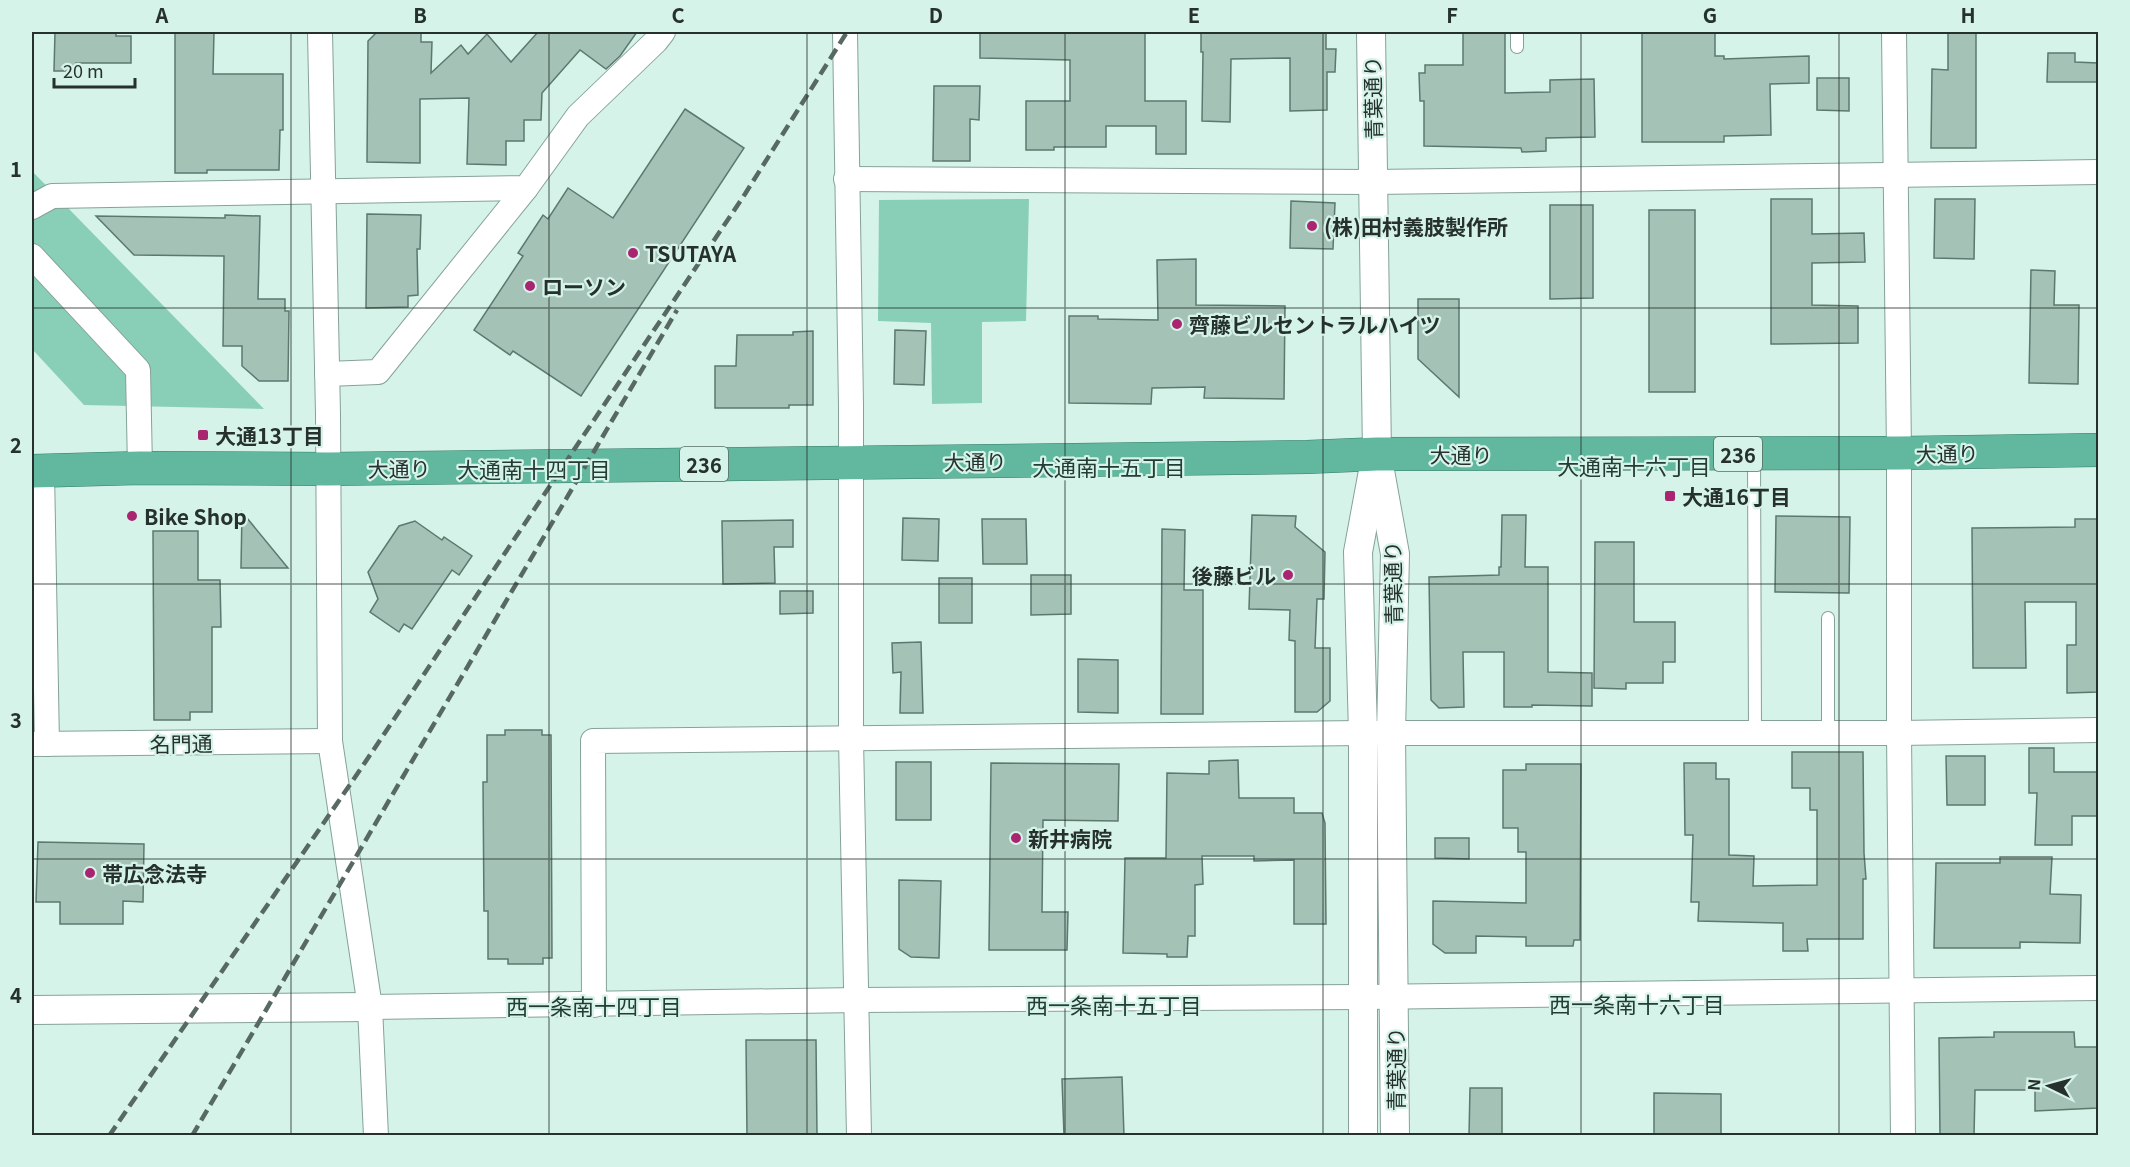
<svg xmlns="http://www.w3.org/2000/svg" width="2130" height="1167" font-family="Georgia,'Noto Sans JP',serif">
	<style>
		.green { fill: #89cfb7 }
		.building { fill: #a5c2b7; stroke: #5d786f; stroke-width: 1.5 }
		.lines { fill: none; stroke-linecap: round; stroke-linejoin: round }
		.service-casing { stroke: #86a298; stroke-width: 14 }
		.minor-casing { stroke: #86a298; stroke-width: 26 }
		.tertiary-casing { stroke: #86a298; stroke-width: 30 }
		.trunk-casing { stroke: #347c68; stroke-width: 34 }
		.service { stroke: #fff; stroke-width: 12 }
		.minor { stroke: #fff; stroke-width: 24 }
		.tertiary { stroke: #fff; stroke-width: 28 }
		.trunk { stroke: #62b79f; stroke-width: 33 }
		.rail { stroke: #586963; stroke-width: 4.5; stroke-dasharray: 12 6; stroke-linecap: butt }
		.grid { fill: none; stroke: #26312d; stroke-width: 1.5; stroke-opacity: 0.55 }
		.poi-dot { fill: #a92570; stroke: #d5f3e8; stroke-width: 2 }
		.labels { text-anchor: middle; dominant-baseline: central; stroke-width: 4.5; stroke-linejoin: round; paint-order: stroke }
		.shield { fill: #d5f3e8; stroke: #5a6b65; stroke-width: 1.5 }
		.shield-label { font-size: 20px; font-weight: bold; fill: #26312d }
		.street-label { font-size: 21px; fill: #26312d; stroke: #d5f3e8 }
		.poi-label { font-size: 21px; font-weight: bold; fill: #26312d; stroke: #d5f3e8; text-anchor: start }
		.neighbourhood-label { font-size: 22px; fill: #233c34; stroke: #d5f3e8 }
		.neatline { fill: none; stroke: #26312d; stroke-width: 2 }
		.grid-label { font-size: 20px; text-anchor: middle; font-weight: bold; fill: #26312d }
	</style>
	<rect width="100%" height="100%" fill="#d5f3e8"/>
	<g class="green">
		<polygon points="32,171 264,409 84,405 32,349"/>
		<polygon points="1029,199 1026,321 982,322 982,403 932,404 931,323 878,321 879,200"/>
	</g>
	<g class="building">
		<polygon points="55,32 116,32 116,36 131,36 131,63 76,63 76,71 54,71"/>
		<polygon points="175,32 214,32 213,74 283,74 283,130 280,130 279,170 207,170 207,173 175,173"/>
		<polygon points="377,32 421,32 421,42 432,42 431,73 461,45 468,54 487,34 511,62 538,32 637,32 620,56 606,69 580,50 542,93 541,120 524,120 524,141 506,141 506,165 467,164 469,98 420,99 420,163 367,162 368,41"/>
		<polygon points="980,32 1145,32 1145,101 1186,101 1186,154 1156,154 1156,126 1106,126 1106,147 1054,147 1054,150 1026,150 1026,101 1070,101 1070,60 980,58"/>
		<polygon points="1201,32 1326,32 1326,49 1336,49 1335,72 1327,72 1327,110 1290,111 1290,58 1231,59 1230,122 1202,121 1203,52 1201,52"/>
		<polygon points="1463,32 1505,32 1505,93 1550,92 1550,80 1594,79 1595,137 1546,138 1546,151 1522,152 1521,148 1424,146 1424,101 1420,101 1419,73 1425,73 1425,65 1463,65"/>
		<polygon points="1642,32 1715,32 1715,56 1724,56 1724,59 1809,56 1809,83 1770,84 1771,135 1724,136 1724,142 1642,142"/>
		<polygon points="1948,32 1976,32 1976,148 1931,148 1932,69 1948,70"/>
		<polygon points="2048,53 2075,53 2075,62 2098,63 2098,82 2047,82"/>
		<polygon points="1817,78 1849,78 1849,111 1817,110"/>
		<polygon points="934,86 980,86 979,120 970,119 970,161 933,161"/>
		<polygon points="685,109 744,148 581,396 513,351 510,355 474,330 523,256 518,253 543,215 548,219 568,188 613,218"/>
		<polygon points="1771,199 1812,199 1812,234 1864,233 1865,262 1812,263 1812,305 1858,306 1858,343 1771,344"/>
		<polygon points="1935,199 1975,199 1974,259 1934,258"/>
		<polygon points="1291,201 1335,203 1333,249 1290,248"/>
		<polygon points="1550,205 1593,205 1593,298 1550,299"/>
		<rect x="1649" y="210" width="46" height="182"/>
		<polygon points="367,214 421,215 420,249 417,249 418,295 408,296 408,307 366,308"/>
		<polygon points="225,215 260,216 258,299 285,299 285,311 289,311 288,381 259,381 242,366 242,346 223,346 224,256 134,255 96,216 225,218"/>
		<polygon points="1196,259 1196,305 1285,306 1284,399 1204,398 1205,387 1152,388 1151,404 1069,403 1069,316 1098,316 1098,319 1158,320 1157,260"/>
		<polygon points="2031,270 2055,271 2054,305 2079,305 2078,384 2029,383"/>
		<polygon points="1418,299 1459,299 1459,397 1418,359"/>
		<polygon points="895,330 926,331 924,385 894,384"/>
		<polygon points="813,331 813,405 789,405 789,408 715,408 715,366 736,366 737,335 793,335 793,332"/>
		<polygon points="242,512 288,568 241,568"/>
		<polygon points="1252,515 1296,516 1295,527 1325,552 1324,599 1317,599 1315,648 1330,648 1330,701 1317,712 1295,712 1295,641 1289,640 1290,610 1249,609"/>
		<polygon points="1502,515 1526,515 1525,567 1548,567 1548,672 1592,673 1592,706 1532,705 1532,707 1504,707 1504,652 1463,652 1464,707 1439,708 1431,700 1429,577 1499,575 1499,567 1501,567"/>
		<polygon points="1776,516 1850,517 1849,593 1775,592"/>
		<polygon points="903,518 939,519 938,561 902,560"/>
		<polygon points="982,519 1026,519 1027,564 983,564"/>
		<polygon points="2075,519 2098,519 2098,692 2067,693 2067,645 2076,645 2076,602 2025,602 2026,668 1973,668 1972,528 2075,527"/>
		<polygon points="793,520 793,547 774,547 775,583 723,584 722,521"/>
		<polygon points="415,521 442,540 444,537 472,556 459,575 452,570 412,629 404,624 399,632 370,612 378,599 368,572 399,526"/>
		<polygon points="1162,529 1185,530 1184,590 1203,590 1203,714 1161,714"/>
		<polygon points="153,531 198,531 198,580 220,580 221,627 212,627 212,712 190,712 190,720 154,720"/>
		<polygon points="1595,542 1634,542 1634,622 1675,622 1675,662 1663,662 1663,683 1626,683 1626,689 1594,688"/>
		<polygon points="1031,575 1071,575 1071,614 1031,615"/>
		<rect x="939" y="578" width="33" height="45"/>
		<polygon points="780,591 813,591 813,613 780,614"/>
		<polygon points="921,642 923,713 900,713 901,672 893,673 892,643"/>
		<polygon points="1078,659 1118,660 1118,713 1078,712"/>
		<polygon points="505,730 542,730 542,735 551,735 552,958 543,958 543,964 508,964 508,959 488,959 488,911 484,911 483,782 487,782 487,735 505,735"/>
		<polygon points="2029,748 2054,748 2054,772 2098,772 2098,816 2072,816 2072,845 2035,845 2037,793 2029,793"/>
		<polygon points="1792,752 1863,752 1864,853 1866,879 1863,879 1863,939 1807,939 1808,951 1783,951 1783,923 1698,921 1699,902 1691,902 1693,835 1685,835 1684,763 1716,763 1716,779 1729,779 1729,855 1754,856 1753,886 1817,885 1817,810 1810,810 1810,788 1792,788"/>
		<polygon points="1946,756 1985,756 1985,805 1947,805"/>
		<polygon points="1238,760 1239,798 1294,798 1294,813 1322,813 1325,823 1326,924 1294,924 1294,860 1254,861 1254,856 1202,856 1203,884 1195,885 1195,936 1188,936 1187,957 1167,957 1167,954 1123,953 1125,858 1166,858 1167,773 1209,774 1209,761"/>
		<rect x="896" y="762" width="35" height="58"/>
		<polygon points="991,763 1119,764 1118,821 1043,820 1042,912 1068,912 1067,950 989,950"/>
		<polygon points="1526,764 1581,764 1580,940 1574,940 1573,946 1526,946 1526,937 1476,936 1476,953 1445,953 1433,944 1433,901 1526,903 1526,852 1518,852 1518,828 1503,828 1503,770 1526,770"/>
		<polygon points="1435,838 1469,838 1469,859 1435,858"/>
		<polygon points="38,842 144,844 143,902 123,901 123,924 60,924 60,902 36,902"/>
		<polygon points="2000,857 2052,857 2050,894 2081,895 2080,943 2020,942 2020,948 1934,948 1936,863 2000,863"/>
		<polygon points="899,880 941,881 939,958 911,957 899,949"/>
		<polygon points="1994,1032 2074,1032 2075,1047 2098,1047 2098,1108 2035,1111 2035,1090 1975,1090 1974,1136 1940,1136 1939,1038 1994,1037"/>
		<polygon points="746,1040 816,1040 817,1136 747,1136"/>
		<polygon points="1122,1077 1124,1136 1064,1136 1062,1079"/>
		<polygon points="1470,1088 1502,1088 1502,1136 1469,1136"/>
		<polygon points="1654,1093 1721,1094 1721,1136 1654,1136"/>
	</g>
	<g class="lines">
		<defs>
			<g id="service">
				<polyline points="1517,32 1517,47"/>
				<polyline points="1754,456 1755,733"/>
				<polyline points="1828,734 1828,618"/>
			</g>
			<g id="minor">
				<polyline points="320,32 328,414 330,741 370,1007 376,1136"/>
				<polyline points="845,32 851,405 851,739 859,1136"/>
				<polyline points="1894,32 1899,453 1899,733 1903,1136"/>
				<polyline points="846,179 1373,182 2098,172"/>
				<polyline points="32,207 52,196 526,188 578,116 656,41 663,32"/>
				<polyline points="32,256 138,370 140,468"/>
				<polyline points="327,374 378,372 526,188"/>
				<polyline points="42,471 47,744"/>
				<polyline points="32,744 330,741"/>
				<polyline points="594,1005 593,741 1363,733 1899,733 2098,730"/>
				<polyline points="370,1007 858,1000 1363,997 2098,988"/>
			</g>
			<g id="tertiary">
				<polyline points="1371,32 1377,454 1395,554 1391,734 1395,1136"/>
				<polyline points="32,1010 370,1007"/>
				<polyline points="1363,1136 1363,733 1358,552 1373,471"/>
			</g>
			<polyline id="trunk" points="32,471 140,468 328,469 910,462 1307,457 1377,454 1899,453 2098,450"/>
		</defs>
		<use href="#service" class="service-casing"/>
		<use href="#minor" class="minor-casing"/>
		<use href="#tertiary" class="tertiary-casing"/>
		<use href="#trunk" class="trunk-casing"/>
		<use href="#service" class="service"/>
		<use href="#minor" class="minor"/>
		<use href="#tertiary" class="tertiary"/>
		<use href="#trunk" class="trunk"/>
		<g class="rail">
			<polyline points="109,1136 362,767 745,194 847,32"/>
			<polyline points="192,1136 677,310"/>
		</g>
	</g>
	<path class="grid" d="M 291,32 L 291,1136M 549,32 L 549,1136M 807,32 L 807,1136M 1065,32 L 1065,1136M 1323,32 L 1323,1136M 1581,32 L 1581,1136M 1839,32 L 1839,1136M 32,308 L 2098,308M 32,584 L 2098,584M 32,859 L 2098,859"/>
	<g class="poi-dot">
		<circle cx="1312" cy="226" r="6"/>
		<circle cx="633" cy="253" r="6"/>
		<circle cx="530" cy="286" r="6"/>
		<circle cx="1177" cy="324" r="6"/>
		<rect x="197" y="429" width="12" height="12" rx="3"/>
		<rect x="1664" y="490" width="12" height="12" rx="3"/>
		<circle cx="132" cy="516" r="6"/>
		<circle cx="1288" cy="575" r="6"/>
		<circle cx="1016" cy="838" r="6"/>
		<circle cx="90" cy="873" r="6"/>
	</g>
	<g class="labels">
		<g class="shield">
			<rect x="1714" y="437" width="48" height="34" rx="4.5"/>
			<rect x="680" y="447" width="48" height="34" rx="4.5"/>
		</g>
		<g class="shield-label">
			<text x="1738" y="454">236</text>
			<text x="704" y="464">236</text>
		</g>
		<g class="street-label">
			<text transform="translate(1372 98) rotate(-91)">青葉通り</text>
			<text transform="translate(1947 453) rotate(-1)">大通り</text>
			<text x="1461" y="454">大通り</text>
			<text transform="translate(975 461) rotate(-1)">大通り</text>
			<text transform="translate(399 468) rotate(-1)">大通り</text>
			<text transform="translate(1392 583) rotate(-91)">青葉通り</text>
			<text transform="translate(181 743) rotate(-1)">名門通</text>
			<text transform="translate(1395 1069) rotate(-90)">青葉通り</text>
		</g>
		<g class="poi-label">
			<text x="1324" y="226">(株)田村義肢製作所</text>
			<text x="645" y="253">TSUTAYA</text>
			<text x="542" y="286">ローソン</text>
			<text x="1189" y="324">齊藤ビルセントラルハイツ</text>
			<text x="215" y="435">大通13丁目</text>
			<text x="1682" y="496">大通16丁目</text>
			<text x="144" y="516">Bike Shop</text>
			<text x="1276" y="575" text-anchor="end">後藤ビル</text>
			<text x="1028" y="838">新井病院</text>
			<text x="102" y="873">帯広念法寺</text>
		</g>
		<g class="neighbourhood-label">
			<text x="1634" y="465">大通南十六丁目</text>
			<text x="1109" y="466">大通南十五丁目</text>
			<text x="534" y="468">大通南十四丁目</text>
			<text x="1637" y="1003">西一条南十六丁目</text>
			<text x="1114" y="1004">西一条南十五丁目</text>
			<text x="594" y="1005">西一条南十四丁目</text>
		</g>
	</g>
	<rect width="2130" height="1167" fill="none" stroke="#d5f3e8" stroke-width="66"/>
	<g transform="translate(2049 1086) rotate(275)" stroke="#d5f3e8" stroke-width="4.5" paint-order="stroke">
	<path d="M0-4.5L10 22L0 15L-10 22Z" fill="#26312d"/>
	<text y="-9" font-size="16" font-weight="bold" text-anchor="middle" fill="#26312d">N</text>
	</g>
	<path d="M54 78v9h81v-9" fill="none" stroke="#26312d" stroke-width="3"/>
	<text x="63" y="78" font-size="18" fill="#26312d" stroke="#d5f3e8" stroke-width="4.5" paint-order="stroke">20 m</text>
	<rect x="33" y="33" width="2064" height="1101" class="neatline"/>
	<g class="grid-label">
		<text x="162" y="23">A</text>
		<text x="420" y="23">B</text>
		<text x="678" y="23">C</text>
		<text x="936" y="23">D</text>
		<text x="1194" y="23">E</text>
		<text x="1452" y="23">F</text>
		<text x="1710" y="23">G</text>
		<text x="1968" y="23">H</text>
		<text x="16" y="177">1</text>
		<text x="16" y="453">2</text>
		<text x="16" y="728">3</text>
		<text x="16" y="1003">4</text>
	</g>
</svg>
